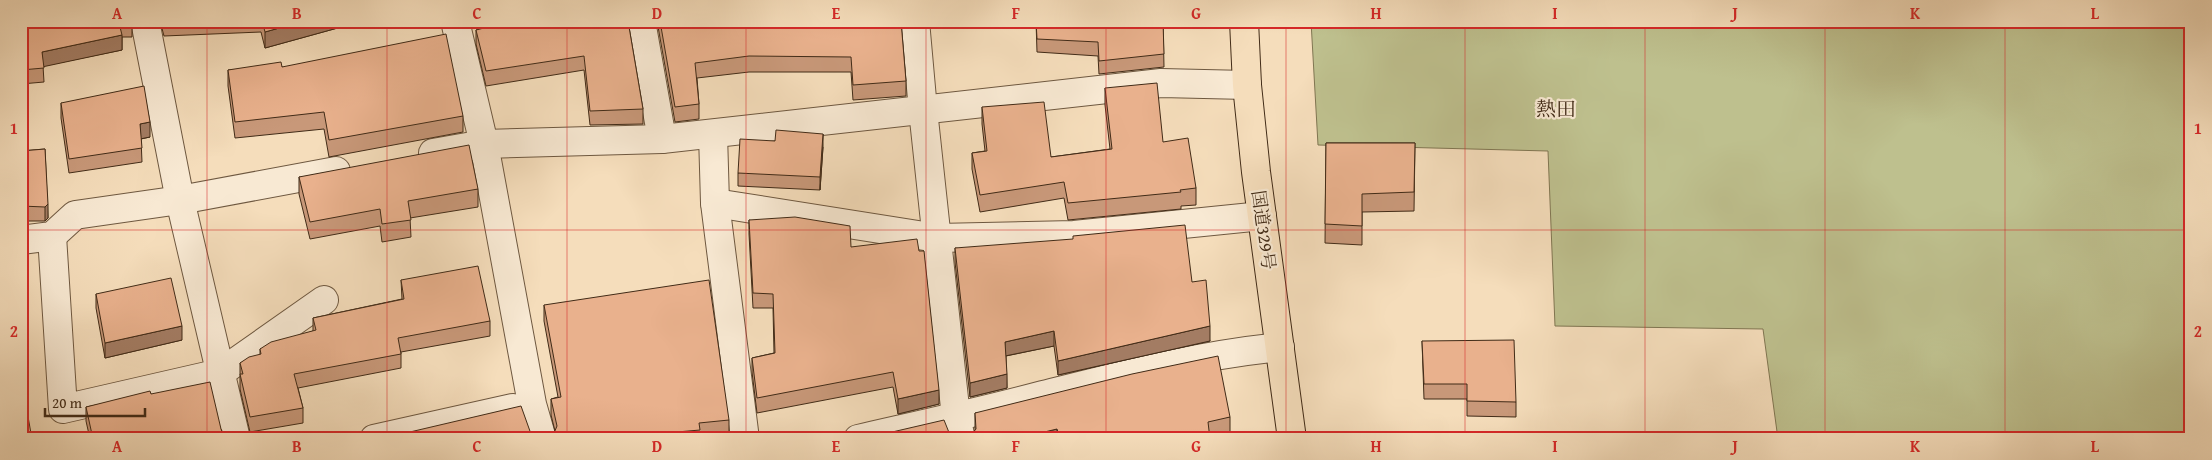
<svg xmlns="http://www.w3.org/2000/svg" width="2212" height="460" font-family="'Gentium Book Plus','Noto Serif JP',serif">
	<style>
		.green { fill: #bec08e; stroke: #807652 }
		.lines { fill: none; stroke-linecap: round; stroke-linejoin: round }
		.minor-casing { stroke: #6e5840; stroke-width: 30 }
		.trunk-casing { stroke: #412b17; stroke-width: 30 }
		.minor { stroke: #f8e9d3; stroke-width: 28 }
		.trunk { stroke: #f5ddbb; stroke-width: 28 }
		.wall { fill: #c89879; stroke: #412b17 }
		.shaded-wall { fill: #a37c63; stroke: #412b17 }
		.building { fill: #e9b18d; stroke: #412b17 }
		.grid { fill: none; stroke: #d62828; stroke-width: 1; stroke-opacity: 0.55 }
		.labels { text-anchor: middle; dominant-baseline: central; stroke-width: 4.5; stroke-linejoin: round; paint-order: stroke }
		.street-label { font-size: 18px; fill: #412b17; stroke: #f8e9d3 }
		.quarter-label { font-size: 20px; fill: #412b17; stroke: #f8e9d3 }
		.neatline { fill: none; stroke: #d62828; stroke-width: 2 }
		.grid-label { font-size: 16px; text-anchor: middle; font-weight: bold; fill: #d62828 }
	</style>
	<rect width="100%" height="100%" fill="#f5ddbb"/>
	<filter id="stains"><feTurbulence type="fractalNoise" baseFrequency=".004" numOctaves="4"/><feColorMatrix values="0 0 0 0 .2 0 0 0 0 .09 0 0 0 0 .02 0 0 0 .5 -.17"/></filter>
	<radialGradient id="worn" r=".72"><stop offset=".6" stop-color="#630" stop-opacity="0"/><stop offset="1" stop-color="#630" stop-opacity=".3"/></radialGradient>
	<polygon class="green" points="1311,21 2191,21 2191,439 1778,439 1763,329 1555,326 1548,151 1318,145"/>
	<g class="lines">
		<defs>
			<g id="minor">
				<polyline points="145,21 180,200 236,439"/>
				<polyline points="455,21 484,144 532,404 542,439"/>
				<polyline points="641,21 662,139"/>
				<polyline points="915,21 923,110 956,417 961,439"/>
				<polyline points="713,134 715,203 745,439"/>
				<polyline points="433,153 484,144 662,139 1161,83 1247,85"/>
				<polyline points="715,203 937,238 1074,235 1262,216"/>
				<polyline points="52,236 63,409 220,373 324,300"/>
				<polyline points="21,240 52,236 75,215 180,200 336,171"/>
				<polyline points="374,439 513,408"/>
				<path d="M 858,439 C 919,425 979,412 1039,396 C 1119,376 1198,355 1280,347"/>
			</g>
			<polyline id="trunk" points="1244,21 1247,85 1256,172 1292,439"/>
		</defs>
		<use href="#minor" class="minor-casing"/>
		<use href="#trunk" class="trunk-casing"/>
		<use href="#minor" class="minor"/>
		<use href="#trunk" class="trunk"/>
	</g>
	<g class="wall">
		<polygon points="21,21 132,21 132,37 122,37 122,50 43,66 44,82 21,84"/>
		<polygon points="160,21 363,21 265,48 261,32 164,36"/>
		<polygon points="628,21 643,109 643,124 590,125 584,70 486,86 476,44 476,30 483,28 483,22"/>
		<polygon points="657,21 901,21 906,81 906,96 853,100 851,72 749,72 697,78 699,104 699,119 675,122"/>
		<polygon points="1036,21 1163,21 1164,67 1099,74 1098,56 1037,52"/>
		<polygon points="282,67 463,116 463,132 329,157 324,129 235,138 228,86 228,70"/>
		<polygon points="1105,88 1163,142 1196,188 1196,205 1181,206 1181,209 1068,220 1064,198 980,212 972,169 972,153 985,151 982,124 982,107 1051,157 1110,149 1105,105"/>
		<polygon points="61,103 150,137 141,139 142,162 69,173 61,118"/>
		<polygon points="1326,143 1415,143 1414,211 1362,212 1362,245 1325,243"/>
		<polygon points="823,147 820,190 738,186 738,173"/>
		<polygon points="45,149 48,218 45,221 21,221 21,151"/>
		<polygon points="299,177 478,189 478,207 410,218 411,237 382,242 380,226 310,239 299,194"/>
		<polygon points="749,220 851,247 939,404 898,414 893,387 757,413 752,372 752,358 774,353 773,308 753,308 749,234"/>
		<polygon points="955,248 1192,282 1210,341 1058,375 1054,346 1006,356 1007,388 970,397 955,262"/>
		<polygon points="401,280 490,321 490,336 401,352 401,368 298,388 303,408 303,423 250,432 240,389 240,363 260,355 260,349 313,331 313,318 402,299"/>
		<polygon points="96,294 182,340 105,358 96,308"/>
		<polygon points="544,305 729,420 729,436 702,439 380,439 531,434 539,438 547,437 554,433 555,431 551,415 551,399 558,397 544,321"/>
		<polygon points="1422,341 1516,402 1516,417 1467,416 1467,399 1424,399"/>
		<polygon points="151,394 221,429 224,436 229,439 90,439 86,421 86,407"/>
		<polygon points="975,413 1230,417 1230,433 1210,437 1211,439 964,439 971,435 975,430"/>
	</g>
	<g class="shaded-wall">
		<polygon points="304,21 363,21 265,48 265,32"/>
		<polygon points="122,35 122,50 42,67 42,52"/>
		<polygon points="150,122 150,137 140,139 140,124"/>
		<polygon points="823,134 823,147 820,190 820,177"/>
		<polygon points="48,204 48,218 45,221 45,207"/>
		<polygon points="182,326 182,340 105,358 105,343"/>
		<polygon points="1210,326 1210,341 1058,375 1058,361"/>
		<polygon points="1054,331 1054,346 1005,356 1005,342"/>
		<polygon points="1007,374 1007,388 970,397 970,383"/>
		<polygon points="939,390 939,404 898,414 898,399"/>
		<polygon points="1057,429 1057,439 1015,439"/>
		<polygon points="1158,433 1158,439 1132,439"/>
	</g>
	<g class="building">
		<polygon points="21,21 132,21 132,22 119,23 122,35 42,52 44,68 21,70"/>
		<polygon points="262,21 304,21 265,32"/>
		<polygon points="491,21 628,21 643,109 590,111 584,56 486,71 476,30 484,28 483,22"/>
		<polygon points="660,21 901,21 906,81 853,85 851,57 749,56 695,63 699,104 675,107"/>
		<polygon points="1036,21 1163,21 1164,54 1099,61 1098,42 1037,39"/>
		<polygon points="446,34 463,116 329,140 324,112 235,122 228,70 281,62 282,67"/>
		<polygon points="1157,83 1163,142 1188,138 1196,188 1180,190 1181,192 1068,203 1064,182 980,195 972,153 987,151 982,107 1044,102 1051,157 1112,149 1105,88"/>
		<polygon points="144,86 150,122 140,124 142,148 69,159 61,103"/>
		<polygon points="776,130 823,134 820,177 738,173 740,139 775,141"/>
		<polygon points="1326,143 1415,143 1414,192 1362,194 1362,226 1325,224"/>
		<polygon points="469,145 478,189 408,201 411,220 382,224 380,209 310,222 299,177"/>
		<polygon points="45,149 48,204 45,207 21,206 21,151"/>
		<polygon points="795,217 850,226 851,247 917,239 919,251 924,251 939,390 898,399 893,372 757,398 752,358 775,353 773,294 753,293 749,220"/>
		<polygon points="1185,225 1192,282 1206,280 1210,326 1058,361 1054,331 1005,342 1007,374 970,383 955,248 1073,239 1073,236"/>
		<polygon points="478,266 490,321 398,338 401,354 294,374 303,408 250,417 240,374 243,374 240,363 249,357 261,354 260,349 271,342 316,330 313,318 404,299 401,280"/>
		<polygon points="171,278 182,326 105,343 96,294"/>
		<polygon points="709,280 729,420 699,423 700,430 642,435 643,439 380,439 521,406 531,434 539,438 547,437 554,433 557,426 551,399 561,397 544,305"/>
		<polygon points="1514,340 1516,402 1467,401 1467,384 1424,384 1422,341"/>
		<polygon points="1218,356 1230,417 1208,422 1210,439 1159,439 1158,433 1132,439 1060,439 1057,429 1015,439 964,439 971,435 976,429 975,413 1132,374"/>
		<polygon points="210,382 221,429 224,436 229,439 155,439 155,437 148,439 93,439 86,407 150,391 151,394"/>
		<polygon points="24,394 32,439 21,439 21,395"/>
		<polygon points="944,420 950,435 957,439 961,439 862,439"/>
		<polygon points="849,436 861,439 834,439"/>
	</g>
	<path class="grid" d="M 207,21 L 207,439M 387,21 L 387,439M 567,21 L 567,439M 746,21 L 746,439M 926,21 L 926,439M 1106,21 L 1106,439M 1286,21 L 1286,439M 1465,21 L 1465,439M 1645,21 L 1645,439M 1825,21 L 1825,439M 2005,21 L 2005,439M 21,230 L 2191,230"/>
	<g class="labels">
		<g class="street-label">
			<text transform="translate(1264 230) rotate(82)">国道329号</text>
		</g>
		<g class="quarter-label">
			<text x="1556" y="108">熱田</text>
		</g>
	</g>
	<rect width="2212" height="460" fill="none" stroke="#f5ddbb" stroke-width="55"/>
	<path d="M45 408v8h100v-8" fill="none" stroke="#412b17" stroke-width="2.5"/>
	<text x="52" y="408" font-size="15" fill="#412b17" stroke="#f8e9d3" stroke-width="4" paint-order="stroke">20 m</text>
	<rect x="28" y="28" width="2156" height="404" class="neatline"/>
	<g class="grid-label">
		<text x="117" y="19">A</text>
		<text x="297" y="19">B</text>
		<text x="477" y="19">C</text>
		<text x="657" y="19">D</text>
		<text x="836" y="19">E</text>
		<text x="1016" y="19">F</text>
		<text x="1196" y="19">G</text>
		<text x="1376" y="19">H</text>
		<text x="1555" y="19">I</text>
		<text x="1735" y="19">J</text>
		<text x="1915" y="19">K</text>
		<text x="2095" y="19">L</text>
		<text x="14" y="134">1</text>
		<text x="2198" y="134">1</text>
		<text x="14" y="337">2</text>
		<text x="2198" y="337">2</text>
		<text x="117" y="452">A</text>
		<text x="297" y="452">B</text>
		<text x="477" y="452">C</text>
		<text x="657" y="452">D</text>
		<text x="836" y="452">E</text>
		<text x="1016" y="452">F</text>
		<text x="1196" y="452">G</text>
		<text x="1376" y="452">H</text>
		<text x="1555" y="452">I</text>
		<text x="1735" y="452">J</text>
		<text x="1915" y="452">K</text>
		<text x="2095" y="452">L</text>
	</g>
	<rect width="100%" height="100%" filter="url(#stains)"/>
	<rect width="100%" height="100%" fill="url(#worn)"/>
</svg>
